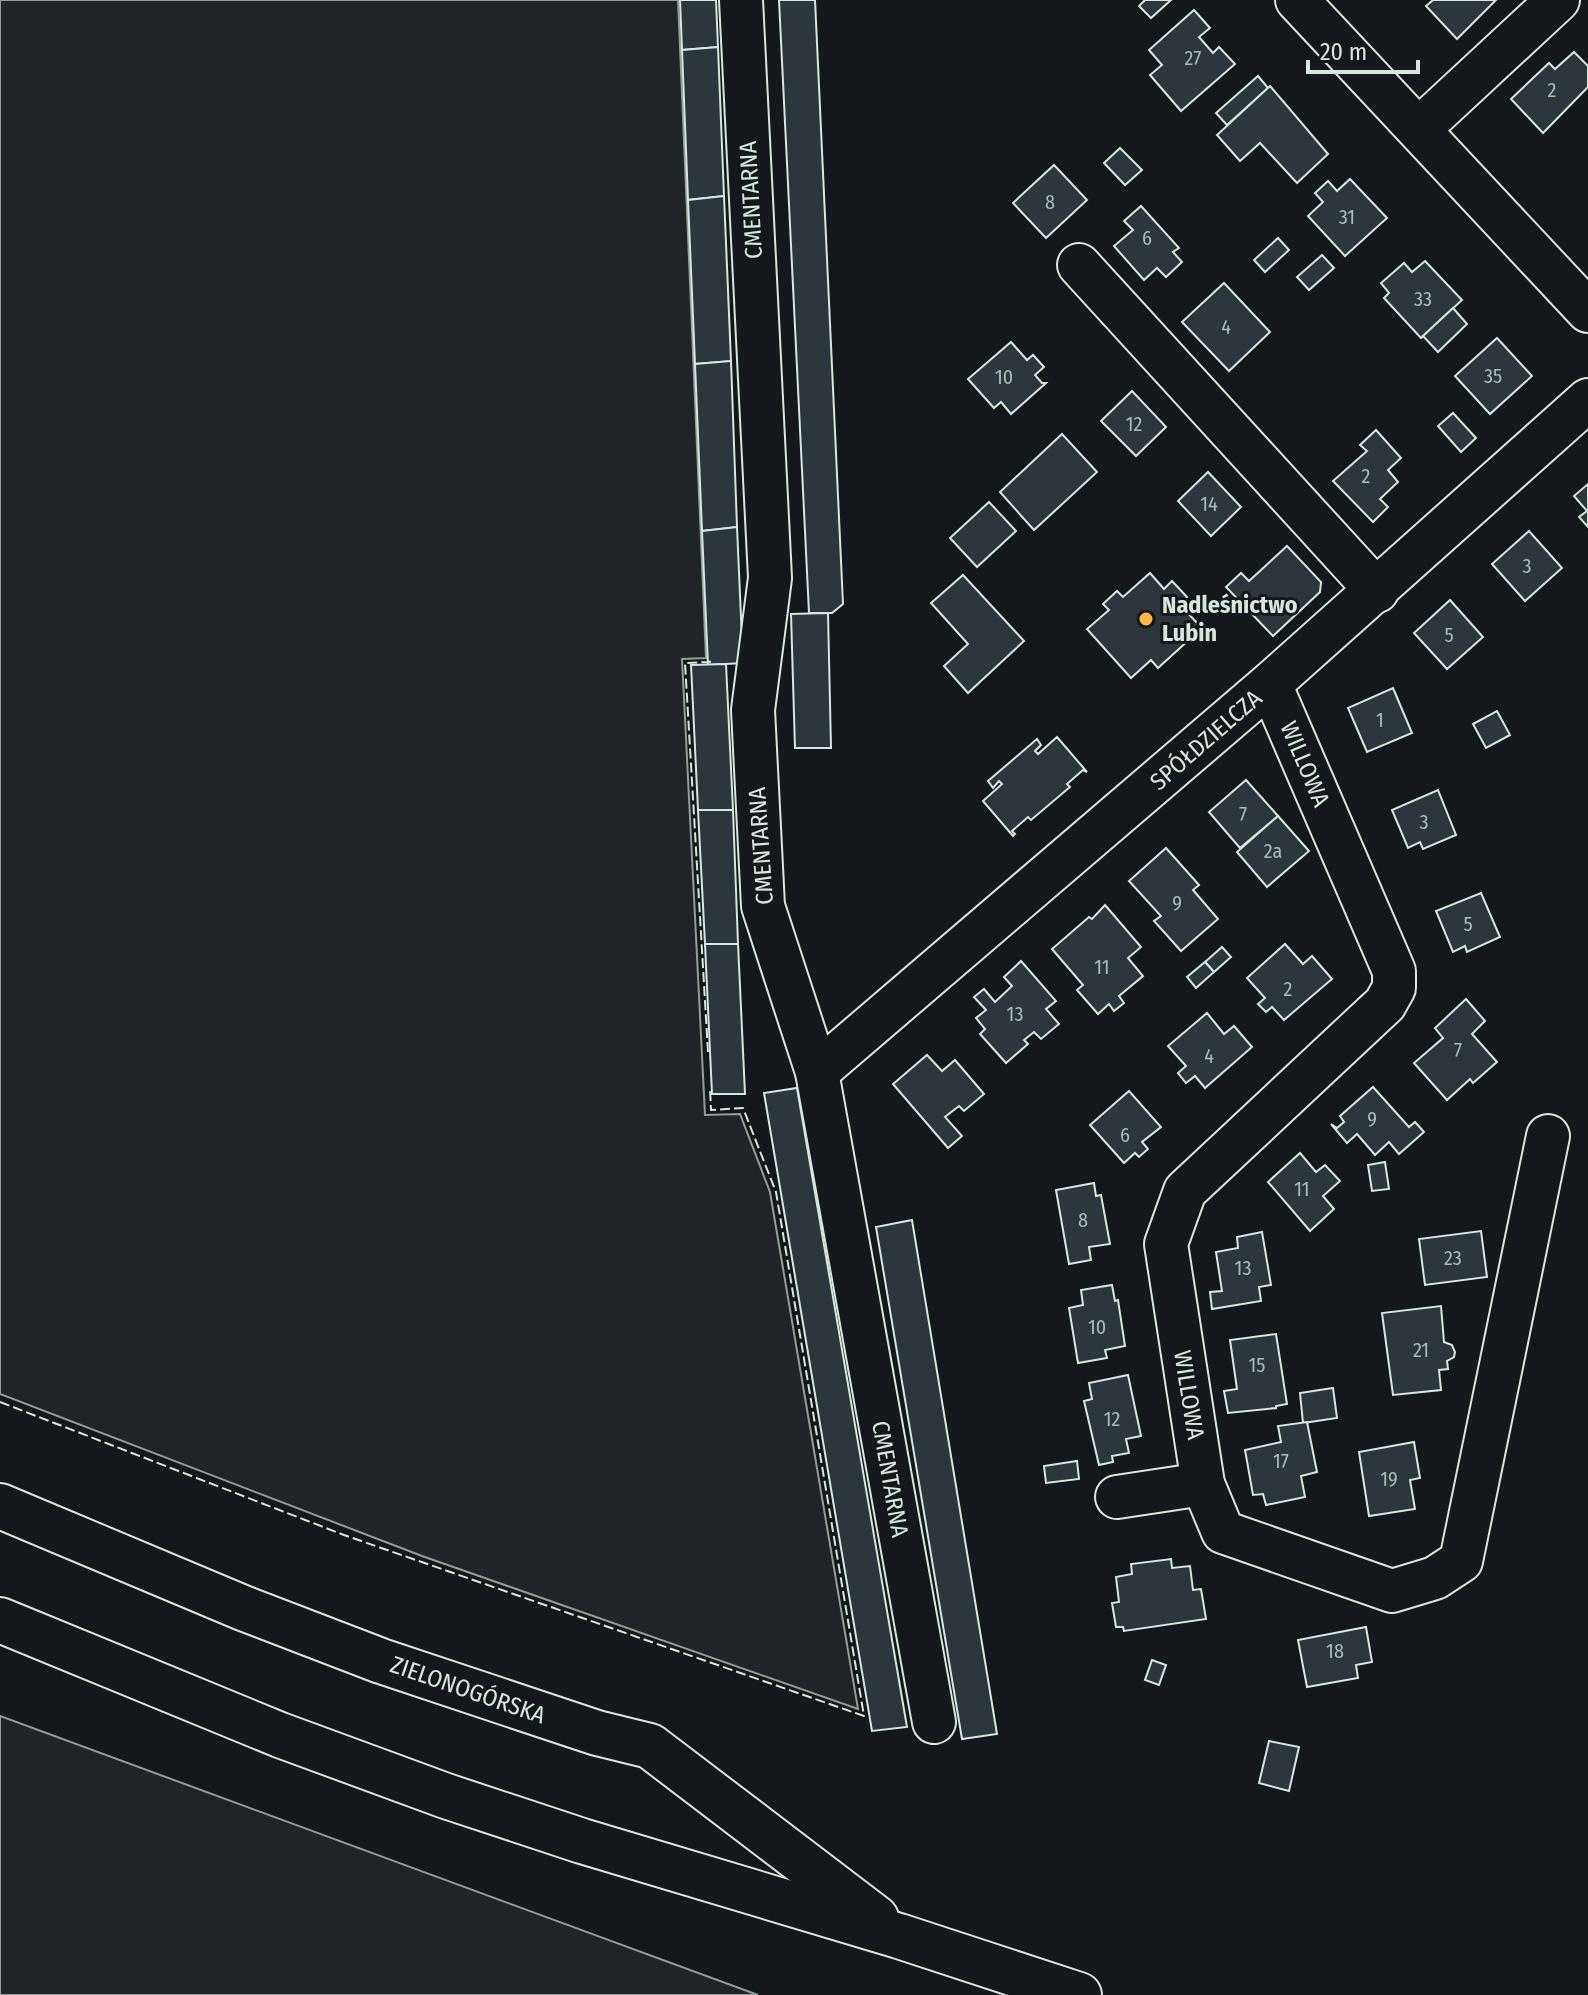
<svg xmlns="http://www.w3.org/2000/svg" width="1588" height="1995" font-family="'Fira Sans Condensed',sans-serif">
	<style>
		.green { fill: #202428; stroke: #939e99; stroke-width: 2 }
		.building { fill: #2c363c; stroke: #d8e6dc; stroke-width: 2 }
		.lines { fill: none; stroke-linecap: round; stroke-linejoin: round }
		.minor-casing { stroke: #d8e6dc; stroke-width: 46 }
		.major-casing { stroke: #d8e6dc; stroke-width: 48 }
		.minor { stroke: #14181c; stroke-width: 42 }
		.major { stroke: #14181c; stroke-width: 44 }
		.fence { stroke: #d8e6dc; stroke-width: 2; stroke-dasharray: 10 4; stroke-linecap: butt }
		.poi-dot { fill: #ffb74d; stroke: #14181c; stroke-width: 3 }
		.labels { text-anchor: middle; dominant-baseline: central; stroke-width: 6; stroke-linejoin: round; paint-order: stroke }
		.number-label { font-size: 20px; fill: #adbab4 }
		.street-label { font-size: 24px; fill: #d8e6dc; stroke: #14181c }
		.poi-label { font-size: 24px; font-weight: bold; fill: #d8e6dc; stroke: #14181c; text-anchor: start }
	</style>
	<rect width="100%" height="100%" fill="#14181c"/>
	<g class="green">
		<polygon points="0,0 678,0 706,658 682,659 705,1115 740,1114 770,1192 858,1709 422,1556 0,1394"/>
		<polygon points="0,1716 758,1995 0,1995"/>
	</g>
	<g class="building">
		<polygon points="680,0 716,0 718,47 682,50"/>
		<polygon points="779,0 815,0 843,604 832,613 809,613"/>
		<polygon points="1145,0 1171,0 1151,18 1139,6"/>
		<polygon points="1433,0 1496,0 1457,39 1426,6"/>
		<polygon points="1194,10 1210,28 1199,37 1213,53 1219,47 1235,64 1181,111 1150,75 1162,65 1149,50"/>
		<polygon points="718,47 724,196 688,200 682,50"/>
		<polygon points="1574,52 1588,66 1588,87 1543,133 1511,99 1549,63 1555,69"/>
		<polygon points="1258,76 1268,88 1227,125 1216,113"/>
		<polygon points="1270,86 1328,154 1297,183 1260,143 1240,161 1217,135"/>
		<polygon points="1120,148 1142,170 1125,185 1104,163"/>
		<polygon points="1054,165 1087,200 1046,238 1013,203"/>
		<polygon points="1350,179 1387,218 1345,256 1308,216 1323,202 1315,193 1328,181 1337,191"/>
		<polygon points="724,196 731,361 695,364 688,200"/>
		<polygon points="1141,206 1179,248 1173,252 1182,262 1166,277 1157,268 1144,280 1114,246 1133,230 1124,221"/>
		<polygon points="1278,238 1289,250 1265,272 1254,260"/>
		<polygon points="1322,255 1334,268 1309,290 1297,277"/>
		<polygon points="1425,261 1462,300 1421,338 1384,298 1389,293 1381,283 1404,263 1412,272"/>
		<polygon points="1224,283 1270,332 1229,371 1182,322"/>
		<polygon points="1453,308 1467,324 1438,352 1423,336"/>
		<polygon points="1497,338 1532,376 1490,414 1455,376"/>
		<polygon points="1011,342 1027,360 1033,355 1044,367 1035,375 1042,383 1046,383 1011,414 1001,402 994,408 968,379"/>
		<polygon points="731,361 737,527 702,531 695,364"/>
		<polygon points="1132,391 1166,427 1136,456 1101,421"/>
		<polygon points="1453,413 1476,438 1461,452 1438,426"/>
		<polygon points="1376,430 1401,458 1388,470 1398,482 1380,499 1388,507 1373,522 1333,481 1367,451 1360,445"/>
		<polygon points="1062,434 1097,472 1034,530 1000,492"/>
		<polygon points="1208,472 1241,507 1211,536 1178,501"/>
		<polygon points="1588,484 1588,527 1579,517 1587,511 1574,496"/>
		<polygon points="989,502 1016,531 977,567 950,538"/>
		<polygon points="737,527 743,663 708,665 702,531"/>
		<polygon points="1529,531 1562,568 1525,601 1492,564"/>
		<polygon points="1287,546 1321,582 1320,592 1273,636 1226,587 1241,573 1249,581"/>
		<polygon points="1150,573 1164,589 1172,581 1187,597 1179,604 1202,628 1158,668 1151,660 1131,678 1087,629 1109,610 1103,604 1117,591 1123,597"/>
		<polygon points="963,575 1024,641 968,693 944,666 968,644 931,603"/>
		<polygon points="1450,600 1483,637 1447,669 1414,633"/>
		<polygon points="828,613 831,748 795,748 791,614"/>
		<polygon points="726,664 733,810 698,810 691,665"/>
		<polygon points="1393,688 1412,733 1367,752 1348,708"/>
		<polygon points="1497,711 1510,735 1486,748 1473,724"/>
		<polygon points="1057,737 1087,772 1083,770 1067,784 1070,787 1031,820 1028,817 1012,831 1015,834 1013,836 983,801 1002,784 999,781 993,788 988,781 1037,739 1041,745 1035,751 1038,754"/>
		<polygon points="1246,780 1278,816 1240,848 1209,812"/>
		<polygon points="1438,790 1456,835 1423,849 1420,842 1408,848 1392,810"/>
		<polygon points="698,810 733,810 738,944 705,944"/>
		<polygon points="1278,816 1309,851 1267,887 1237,852"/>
		<polygon points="1166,848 1199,885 1193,890 1218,919 1181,951 1154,921 1161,916 1129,881"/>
		<polygon points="1481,893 1500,937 1467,952 1465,946 1453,952 1436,911"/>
		<polygon points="1105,905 1141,947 1128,958 1143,976 1119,996 1124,1003 1114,1011 1109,1004 1098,1014 1077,990 1083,985 1052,949 1089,917 1092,919"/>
		<polygon points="705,944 738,944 745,1094 712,1094"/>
		<polygon points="1285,944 1303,964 1312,956 1332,979 1284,1020 1272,1007 1266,1012 1258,1004 1265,998 1247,978"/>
		<polygon points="1222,947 1231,957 1214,972 1205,962"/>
		<polygon points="1021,961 1056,1001 1046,1009 1059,1024 1041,1039 1034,1032 1024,1040 1028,1044 1006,1063 980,1034 985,1029 976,1018 986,1010 974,997 984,989 995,1002 1012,986 1004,977"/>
		<polygon points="1205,962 1214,972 1196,988 1187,977"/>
		<polygon points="1466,999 1485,1021 1472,1034 1497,1062 1473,1083 1470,1079 1447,1100 1414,1063 1443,1038 1435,1028"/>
		<polygon points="1207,1013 1224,1034 1234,1026 1252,1047 1205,1088 1195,1076 1186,1083 1178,1073 1186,1066 1168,1046"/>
		<polygon points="927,1055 942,1071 955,1060 984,1094 964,1111 959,1106 945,1117 962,1136 948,1148 893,1084"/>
		<polygon points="1373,1087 1409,1127 1415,1122 1424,1132 1399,1154 1389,1142 1375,1155 1357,1134 1347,1143 1331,1124 1337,1128 1344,1122 1340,1116"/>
		<polygon points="797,1088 907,1727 872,1731 764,1093"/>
		<polygon points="1129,1091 1161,1127 1142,1142 1148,1149 1139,1157 1135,1153 1124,1163 1090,1125"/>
		<polygon points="1300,1153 1316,1172 1325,1165 1340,1181 1323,1196 1334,1209 1310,1231 1268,1182"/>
		<polygon points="1385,1162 1389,1189 1372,1191 1368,1165"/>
		<polygon points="1094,1183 1096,1196 1101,1195 1110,1244 1089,1247 1091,1260 1069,1264 1056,1190"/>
		<polygon points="912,1220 997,1734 962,1739 876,1227"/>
		<polygon points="1481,1231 1487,1277 1425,1285 1419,1239"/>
		<polygon points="1262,1232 1271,1285 1259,1287 1261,1301 1212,1309 1210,1292 1222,1291 1216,1252 1238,1248 1237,1237"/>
		<polygon points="1112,1285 1115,1301 1118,1300 1125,1346 1105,1350 1107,1358 1078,1363 1069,1308 1083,1305 1081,1290"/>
		<polygon points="1441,1306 1444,1342 1452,1345 1455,1352 1454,1357 1447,1361 1448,1369 1439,1370 1441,1390 1393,1395 1382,1313"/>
		<polygon points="1276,1334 1287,1404 1276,1406 1276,1408 1228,1413 1224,1391 1237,1389 1230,1340"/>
		<polygon points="1128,1375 1141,1436 1126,1439 1129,1453 1112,1456 1113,1462 1099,1465 1084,1401 1092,1399 1089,1383"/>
		<polygon points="1333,1388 1337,1418 1303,1423 1300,1393"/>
		<polygon points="1307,1422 1317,1472 1301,1476 1305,1497 1266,1505 1263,1494 1253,1495 1245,1450 1281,1442 1278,1426"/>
		<polygon points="1414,1442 1420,1478 1410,1480 1415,1509 1369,1516 1359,1452"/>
		<polygon points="1077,1461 1079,1479 1046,1483 1044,1466"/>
		<polygon points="1171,1559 1172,1568 1190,1566 1193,1590 1201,1589 1206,1619 1124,1631 1123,1627 1116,1627 1112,1603 1119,1602 1116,1577 1132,1574 1131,1564"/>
		<polygon points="1366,1627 1372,1662 1356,1665 1358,1678 1307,1687 1298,1640"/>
		<polygon points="1152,1660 1166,1665 1159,1685 1145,1680"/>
		<polygon points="1269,1741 1299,1747 1289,1791 1259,1783"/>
	</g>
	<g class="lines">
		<defs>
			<g id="minor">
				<polyline points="741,0 770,578 753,710 763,906 817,1072 934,1722"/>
				<polyline points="1297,0 1588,311"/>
				<polyline points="1419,129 1558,0"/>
				<polyline points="1079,265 1377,591"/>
				<polyline points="1270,684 1394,971 1394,988 1385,1004 1185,1191 1166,1244 1203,1484 1223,1532 1392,1591 1435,1578 1461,1561 1548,1136"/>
				<polyline points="817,1072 1270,684 1588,400"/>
				<polyline points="1117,1497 1203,1484"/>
			</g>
			<g id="major">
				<polyline points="0,1506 243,1608 381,1661 597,1733 650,1746 876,1918"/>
				<polyline points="0,1620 280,1735 446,1796 582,1841 899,1936 1079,1995"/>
			</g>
		</defs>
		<use href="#minor" class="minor-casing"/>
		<use href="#major" class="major-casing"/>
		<use href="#minor" class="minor"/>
		<use href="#major" class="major"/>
		<g class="fence">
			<polyline points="708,1052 685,663 710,662 709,659"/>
			<polyline points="0,1402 344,1535 864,1716 776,1192 743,1108 711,1110 710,1088"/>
		</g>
	</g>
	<circle class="poi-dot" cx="1146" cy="619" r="8"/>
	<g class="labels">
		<g class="number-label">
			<text x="1193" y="58">27</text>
			<text x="1552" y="90">2</text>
			<text x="1050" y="202">8</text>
			<text x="1347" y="217">31</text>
			<text x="1147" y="238">6</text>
			<text x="1423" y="299">33</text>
			<text x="1226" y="327">4</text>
			<text x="1493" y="376">35</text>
			<text x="1004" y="377">10</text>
			<text x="1134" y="424">12</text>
			<text x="1366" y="476">2</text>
			<text x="1209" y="504">14</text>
			<text x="1527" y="566">3</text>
			<text x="1449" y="635">5</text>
			<text x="1380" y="720">1</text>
			<text x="1243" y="814">7</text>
			<text x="1424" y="822">3</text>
			<text x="1273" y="851">2a</text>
			<text x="1177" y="903">9</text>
			<text x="1468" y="924">5</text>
			<text x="1102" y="967">11</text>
			<text x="1288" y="989">2</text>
			<text x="1015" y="1014">13</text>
			<text x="1458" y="1050">7</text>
			<text x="1209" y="1056">4</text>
			<text x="1372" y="1119">9</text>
			<text x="1125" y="1135">6</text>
			<text x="1302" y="1189">11</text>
			<text x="1083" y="1220">8</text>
			<text x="1453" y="1258">23</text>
			<text x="1243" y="1268">13</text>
			<text x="1097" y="1327">10</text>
			<text x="1421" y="1350">21</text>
			<text x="1257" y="1365">15</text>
			<text x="1112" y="1419">12</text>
			<text x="1281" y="1461">17</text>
			<text x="1389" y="1479">19</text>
			<text x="1335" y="1651">18</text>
		</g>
		<g class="street-label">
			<text transform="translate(751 200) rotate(-93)">CMENTARNA</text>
			<text transform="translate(1206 740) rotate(-41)">SPÓŁDZIELCZA</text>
			<text transform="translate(1305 764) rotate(67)">WILLOWA</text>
			<text transform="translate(761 846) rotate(-94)">CMENTARNA</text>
			<text transform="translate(1189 1395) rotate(81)">WILLOWA</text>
			<text transform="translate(890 1479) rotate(80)">CMENTARNA</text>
			<text transform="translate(468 1690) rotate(19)">ZIELONOGÓRSKA</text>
		</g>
		<g class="poi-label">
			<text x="1162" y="605">Nadleśnictwo<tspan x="1162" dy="28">Lubin</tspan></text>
		</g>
	</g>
	<path d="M1308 60v12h110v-12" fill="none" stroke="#d8e6dc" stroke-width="4"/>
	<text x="1320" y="60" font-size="24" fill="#d8e6dc" stroke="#14181c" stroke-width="6" paint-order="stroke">20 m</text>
</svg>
